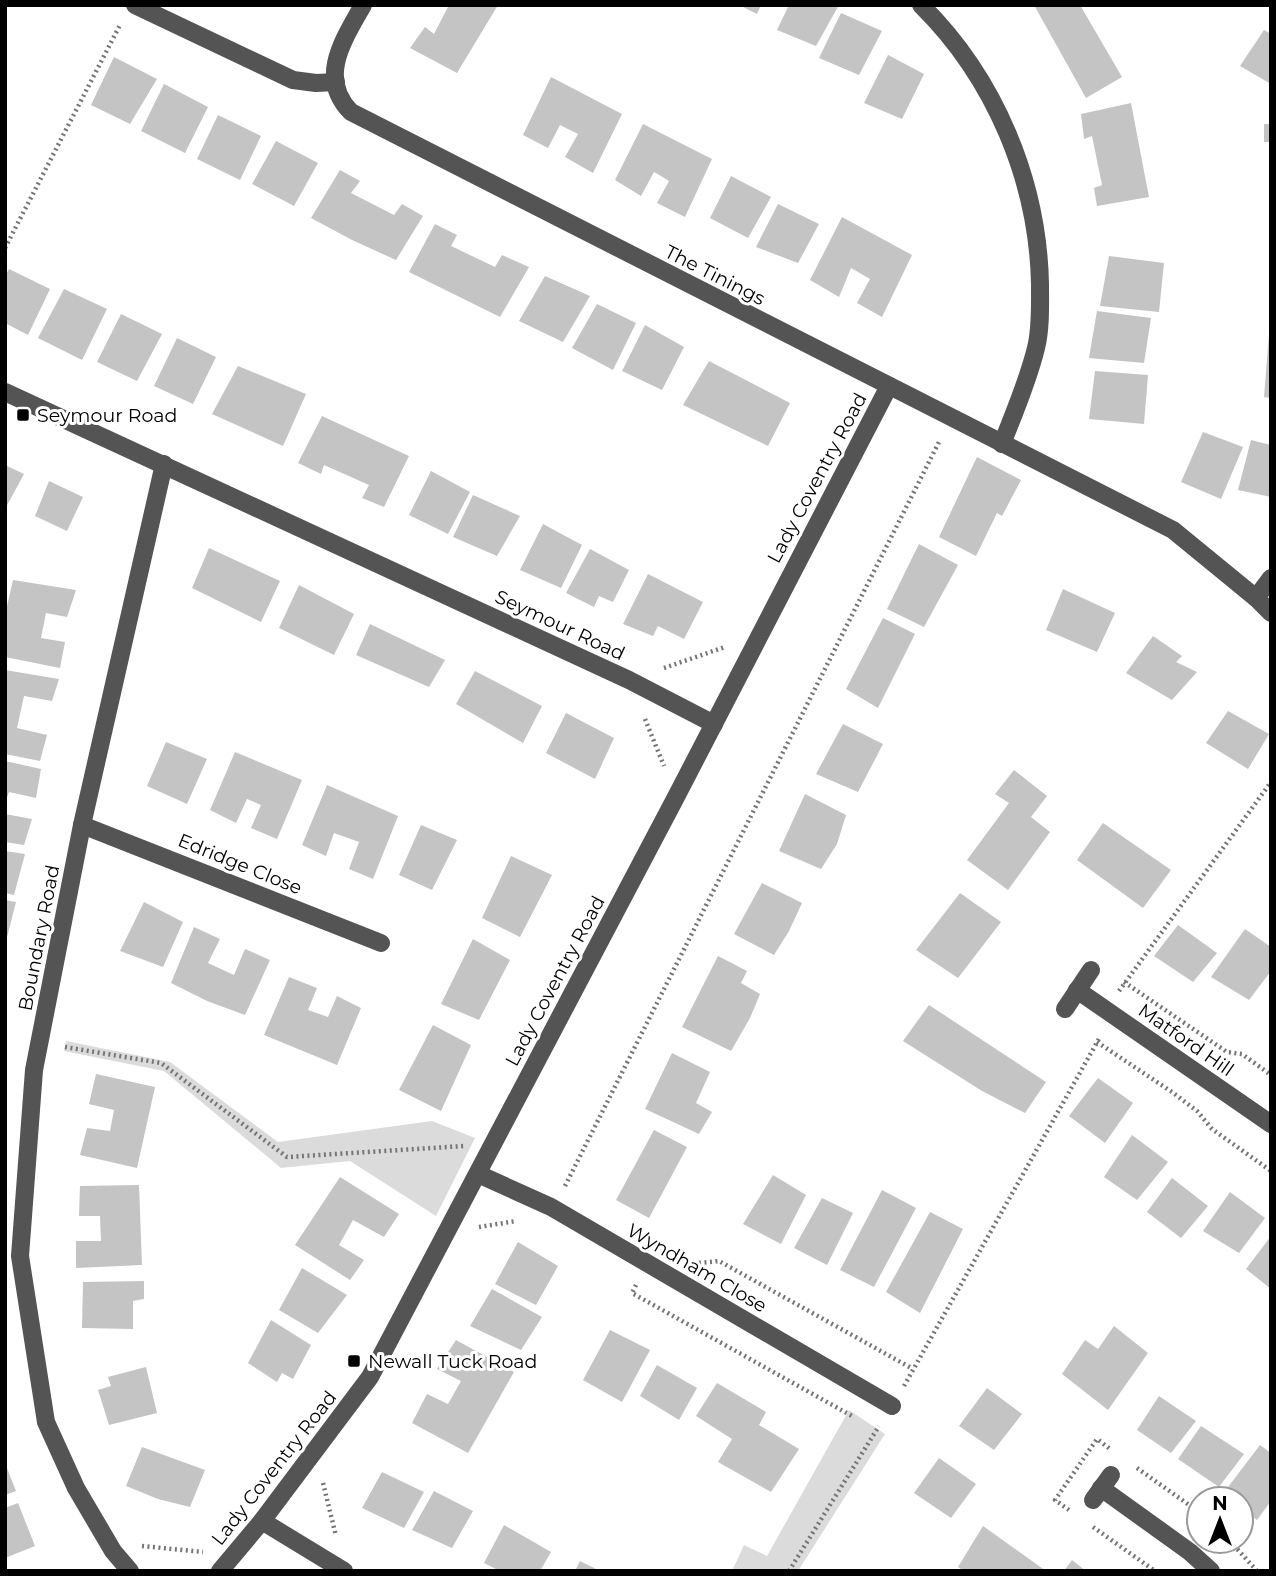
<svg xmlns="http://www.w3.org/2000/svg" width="1276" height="1576" font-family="Montserrat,sans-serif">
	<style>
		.green { fill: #dbdbdb }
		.building { fill: #c4c4c4 }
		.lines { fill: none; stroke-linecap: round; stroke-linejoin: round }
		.path { stroke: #767676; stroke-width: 4.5; stroke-dasharray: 2 3.5; stroke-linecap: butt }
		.minor { stroke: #545454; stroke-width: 18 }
		.poi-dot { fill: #000; stroke: #fff; stroke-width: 2.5 }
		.labels { text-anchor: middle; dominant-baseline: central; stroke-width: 6; stroke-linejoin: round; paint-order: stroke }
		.street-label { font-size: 19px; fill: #000; stroke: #fff }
		.poi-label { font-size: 19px; fill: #000; stroke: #fff; text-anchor: start }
	</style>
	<rect width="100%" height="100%" fill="#fff"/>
	<g class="green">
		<polygon points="66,1041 170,1062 278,1142 432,1121 475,1138 436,1216 350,1161 281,1168 164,1071 64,1051"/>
		<polygon points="849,1410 885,1434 798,1571 732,1571 744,1545 767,1556"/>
	</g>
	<g class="building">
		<polygon points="449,5 498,5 457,73 410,48 425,27 434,34"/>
		<polygon points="739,5 761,5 757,14"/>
		<polygon points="789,5 839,5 816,46 777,30"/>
		<polygon points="1034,5 1080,5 1122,77 1086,98"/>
		<polygon points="841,13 882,31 859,75 819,58"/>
		<polygon points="1264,30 1271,34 1271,84 1240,66"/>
		<polygon points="888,55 924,74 902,119 864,103"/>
		<polygon points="114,57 157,79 130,124 91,105"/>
		<polygon points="551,77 622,114 593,173 565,157 578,134 560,125 548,148 523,135"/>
		<polygon points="164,84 208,107 185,153 141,131"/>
		<polygon points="1131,103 1149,197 1097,206 1094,188 1102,185 1092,136 1084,139 1081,114"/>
		<polygon points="218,115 261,136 240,180 197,159"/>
		<polygon points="643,124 712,159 685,217 657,203 669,181 661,176 654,172 641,196 615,180"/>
		<rect x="1264" y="124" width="7" height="18"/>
		<polygon points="276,141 318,163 294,206 252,184"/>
		<polygon points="340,170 360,181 351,193 394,215 402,204 423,216 396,260 352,240 311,218"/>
		<polygon points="731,176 771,197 748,238 710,218"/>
		<polygon points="778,204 819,224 798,263 756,247"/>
		<polygon points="842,217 912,255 882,317 857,303 870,279 851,268 839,297 810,280"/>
		<polygon points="435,224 457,235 451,246 495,267 502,255 529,267 500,317 409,272"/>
		<polygon points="1109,256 1164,263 1159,312 1100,306"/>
		<polygon points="9,269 50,289 28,335 5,323 5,276"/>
		<polygon points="545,276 590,296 563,342 519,321"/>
		<polygon points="64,289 107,309 82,360 38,338"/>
		<polygon points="597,304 636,323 613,370 572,348"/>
		<polygon points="1097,311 1151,318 1144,363 1089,358"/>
		<polygon points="121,314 162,334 137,381 97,362"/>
		<polygon points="645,325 684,347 662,390 622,371"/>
		<polygon points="1269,334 1271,334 1271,398 1264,397"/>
		<polygon points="177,338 216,357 193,404 154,386"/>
		<polygon points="709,361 790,403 768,446 683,405"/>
		<polygon points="238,366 306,394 283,446 212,414"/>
		<polygon points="1095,371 1148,375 1144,424 1089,419"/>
		<polygon points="322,416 409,456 384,507 362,498 369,485 324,465 321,474 298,463"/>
		<polygon points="1203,432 1243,447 1221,499 1181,482"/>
		<polygon points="1251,440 1271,445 1271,497 1238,490"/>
		<polygon points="977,457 1021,480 1002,516 997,513 976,556 939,537"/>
		<polygon points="5,465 24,474 5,509"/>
		<polygon points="431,471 470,492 448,534 409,515"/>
		<polygon points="49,481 83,497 67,531 35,516"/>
		<polygon points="473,495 520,516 497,556 453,537"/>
		<polygon points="543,524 582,545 561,588 520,570"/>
		<polygon points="919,544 958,565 924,627 887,609"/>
		<polygon points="209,548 280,581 261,622 192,588"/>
		<polygon points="590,549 629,570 613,602 599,596 594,607 566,593"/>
		<polygon points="648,574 703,602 684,639 658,626 653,636 623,624"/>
		<polygon points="13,580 76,590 67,617 46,613 41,638 65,642 60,668 5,657 5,615"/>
		<polygon points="299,585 354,614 334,655 279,628"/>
		<polygon points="1063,589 1115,613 1097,652 1046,630"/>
		<polygon points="883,618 915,634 878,708 846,689"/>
		<polygon points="370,624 445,660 429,687 356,655"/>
		<polygon points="1153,636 1182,656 1176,662 1197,672 1172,700 1126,673"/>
		<polygon points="5,670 59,679 52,701 24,696 17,728 47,735 40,761 5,754"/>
		<polygon points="475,671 542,706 523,743 456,704"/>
		<polygon points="1228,711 1269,734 1248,769 1206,743"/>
		<polygon points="566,713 614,738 595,779 546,753"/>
		<polygon points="843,724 883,744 858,792 816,774"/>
		<polygon points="166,742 207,759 187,804 147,786"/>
		<polygon points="235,752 302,780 277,839 251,828 261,805 247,799 236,823 210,810"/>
		<polygon points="5,761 41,769 36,798 9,792 5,803"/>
		<polygon points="1014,770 1047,796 1031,817 1050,832 1008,890 967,860 1009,803 995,794"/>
		<polygon points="327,785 398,816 373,879 349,869 359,842 334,833 326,856 302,845"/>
		<polygon points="805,794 846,815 837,844 821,869 779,851"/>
		<polygon points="5,814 32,819 24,845 5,842"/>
		<polygon points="1103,823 1171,870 1143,908 1077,860"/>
		<polygon points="421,825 457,840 432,890 399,875"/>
		<polygon points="5,851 25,854 14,895 5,893"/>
		<polygon points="511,856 552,875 520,937 482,918"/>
		<polygon points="762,883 802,903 789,931 774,955 734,934"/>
		<polygon points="960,893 1001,922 958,978 916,950"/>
		<polygon points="5,900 16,902 6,941 5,941"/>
		<polygon points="144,902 183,922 163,967 120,951"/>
		<polygon points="1178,925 1217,953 1193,982 1154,956"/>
		<polygon points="194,927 220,939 208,963 234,975 245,949 270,960 245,1015 207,1001 171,983"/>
		<polygon points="1245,929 1271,947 1271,971 1249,1000 1211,977"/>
		<polygon points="473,939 510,960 479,1020 441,1004"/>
		<polygon points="718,956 747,971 741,983 760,994 750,1018 731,1051 682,1027"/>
		<polygon points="289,977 317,988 308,1010 328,1017 337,996 361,1008 337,1065 264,1035"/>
		<polygon points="929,1005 1046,1082 1025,1113 982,1091 903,1041"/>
		<polygon points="433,1025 471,1045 441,1111 399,1090"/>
		<polygon points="672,1053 710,1072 696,1103 712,1112 699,1134 645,1109"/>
		<polygon points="96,1074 155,1087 137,1168 80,1155 87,1128 110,1131 114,1110 89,1104"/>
		<polygon points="1098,1078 1133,1103 1105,1143 1069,1116"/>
		<polygon points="654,1130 687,1147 649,1218 616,1200"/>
		<polygon points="1132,1135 1168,1162 1137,1200 1104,1177"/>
		<polygon points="773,1175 806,1195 781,1244 743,1224"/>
		<polygon points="340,1177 399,1214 384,1237 353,1220 339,1245 364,1260 350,1280 295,1245"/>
		<polygon points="1172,1178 1208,1206 1181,1238 1147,1212"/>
		<polygon points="139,1185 142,1265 76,1268 76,1241 101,1241 100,1216 79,1216 80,1186"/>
		<polygon points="882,1190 916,1208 874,1287 840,1270"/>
		<polygon points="1230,1192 1265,1218 1239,1253 1203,1231"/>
		<polygon points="822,1198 853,1213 827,1265 794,1248"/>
		<polygon points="930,1212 963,1229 920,1313 886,1292"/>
		<polygon points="1271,1236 1271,1289 1246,1269"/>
		<polygon points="518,1242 558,1266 536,1305 495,1284"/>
		<polygon points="302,1268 347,1295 318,1333 279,1310"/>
		<polygon points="144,1281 144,1299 133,1301 133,1329 82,1328 83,1282"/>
		<polygon points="492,1289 542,1317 521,1350 470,1326"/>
		<polygon points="271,1320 311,1345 293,1379 282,1373 277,1382 248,1363"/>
		<polygon points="1114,1326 1148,1353 1108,1410 1062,1374 1085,1340 1098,1349"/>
		<polygon points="610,1330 650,1350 622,1402 583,1380"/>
		<polygon points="456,1340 514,1372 468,1453 412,1423 427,1394 448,1404 461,1381 437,1369"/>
		<polygon points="657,1365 697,1388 679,1420 640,1396"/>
		<polygon points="146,1367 157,1413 109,1425 98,1390 111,1386 108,1377"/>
		<polygon points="717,1383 766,1412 759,1425 799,1449 771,1492 718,1462 732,1439 696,1416"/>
		<polygon points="987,1388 1022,1414 994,1450 959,1426"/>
		<polygon points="1159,1396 1196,1421 1171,1453 1137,1430"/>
		<polygon points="1201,1426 1244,1454 1219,1487 1178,1459"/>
		<polygon points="1260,1445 1271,1453 1271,1501 1257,1520 1241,1508 1241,1499 1228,1499 1222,1495"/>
		<polygon points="142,1447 205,1470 190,1507 158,1499 126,1486"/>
		<polygon points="939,1458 976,1484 951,1518 914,1493"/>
		<polygon points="5,1463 16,1491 5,1495"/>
		<polygon points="382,1472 424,1492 404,1528 362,1508"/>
		<polygon points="434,1491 473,1511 452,1548 412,1530"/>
		<polygon points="18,1503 35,1546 5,1558 5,1508"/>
		<polygon points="504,1525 551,1552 540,1571 500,1571 484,1563"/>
		<polygon points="983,1526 1046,1571 964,1571 958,1567"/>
		<polygon points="1072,1560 1086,1571 1064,1571"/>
		<polygon points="580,1561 600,1571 575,1571"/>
	</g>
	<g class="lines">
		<g class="path">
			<polyline points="5,248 120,25"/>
			<polyline points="664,668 725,647"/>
			<polyline points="645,719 664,766"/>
			<polyline points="1124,982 1227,1052 1242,1054 1271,1075"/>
			<polyline points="1119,991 1271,782"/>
			<polyline points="1097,1042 1172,1092 1197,1111 1212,1129 1271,1171"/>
			<polyline points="65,1047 161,1063 287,1157 464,1146"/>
			<polyline points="565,1186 940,440"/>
			<polyline points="479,1227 516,1221"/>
			<polyline points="699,1263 719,1261 913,1369"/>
			<polyline points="636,1285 632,1293 852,1416"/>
			<polyline points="904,1386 1100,1037"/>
			<polyline points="1137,1468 1199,1512"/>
			<polyline points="323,1483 336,1536"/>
			<polyline points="1069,1510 1055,1500 1097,1439 1110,1449"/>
			<polyline points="1093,1527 1155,1571"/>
			<polyline points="1230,1541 1257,1571"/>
			<polyline points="142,1546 203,1552"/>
			<polyline points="789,1571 879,1426"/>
		</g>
		<g class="minor">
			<polyline points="135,5 293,80 316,83 336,82"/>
			<path d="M 363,5 C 344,39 317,78 351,112 L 1173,530 L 1256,598 L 1271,613"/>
			<path d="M 921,5 C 995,78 1038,181 1040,284 C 1040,305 1041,328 1036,348 C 1028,381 1014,413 1002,444"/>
			<polyline points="5,392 629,680 714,724"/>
			<polyline points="1256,598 1271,578"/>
			<polyline points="82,825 381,943"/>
			<polyline points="1077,990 1271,1124"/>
			<polyline points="1065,1009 1091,970"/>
			<polyline points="478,1174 551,1207 892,1406"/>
			<polyline points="1101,1488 1190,1552 1211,1571"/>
			<polyline points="1093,1500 1111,1475"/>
			<polyline points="262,1521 344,1571"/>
			<polyline points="130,1571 113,1551 76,1488 46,1422 20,1256 34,1070 82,825 164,464"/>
			<polyline points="220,1571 262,1521 370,1377 676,797 889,386"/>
		</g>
	</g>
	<g class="poi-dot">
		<rect x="16" y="408" width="14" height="14" rx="3.5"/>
		<rect x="347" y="1354" width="14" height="14" rx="3.5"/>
	</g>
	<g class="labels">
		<g class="street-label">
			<text transform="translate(715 275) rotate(27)">The Tinings</text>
			<text transform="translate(817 478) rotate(-62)">Lady Coventry Road</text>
			<text transform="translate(560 625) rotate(25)">Seymour Road</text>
			<text transform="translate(240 864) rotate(22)">Edridge Close</text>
			<text transform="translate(39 938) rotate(-79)">Boundary Road</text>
			<text transform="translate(555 981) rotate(-62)">Lady Coventry Road</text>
			<text transform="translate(1186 1040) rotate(35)">Matford Hill</text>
			<text transform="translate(697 1268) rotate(30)">Wyndham Close</text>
			<text transform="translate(274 1468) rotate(-52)">Lady Coventry Road</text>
		</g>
		<g class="poi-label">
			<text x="37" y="415">Seymour Road</text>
			<text x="368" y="1361">Newall Tuck Road</text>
		</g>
	</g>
	<rect width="1276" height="1576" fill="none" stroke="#000000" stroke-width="14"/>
	<g transform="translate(1220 1520)"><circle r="33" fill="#ffffff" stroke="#999999" stroke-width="2"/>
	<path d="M0-5L12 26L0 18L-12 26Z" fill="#000000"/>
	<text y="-10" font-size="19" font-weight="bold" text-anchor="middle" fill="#000000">N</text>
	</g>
</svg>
